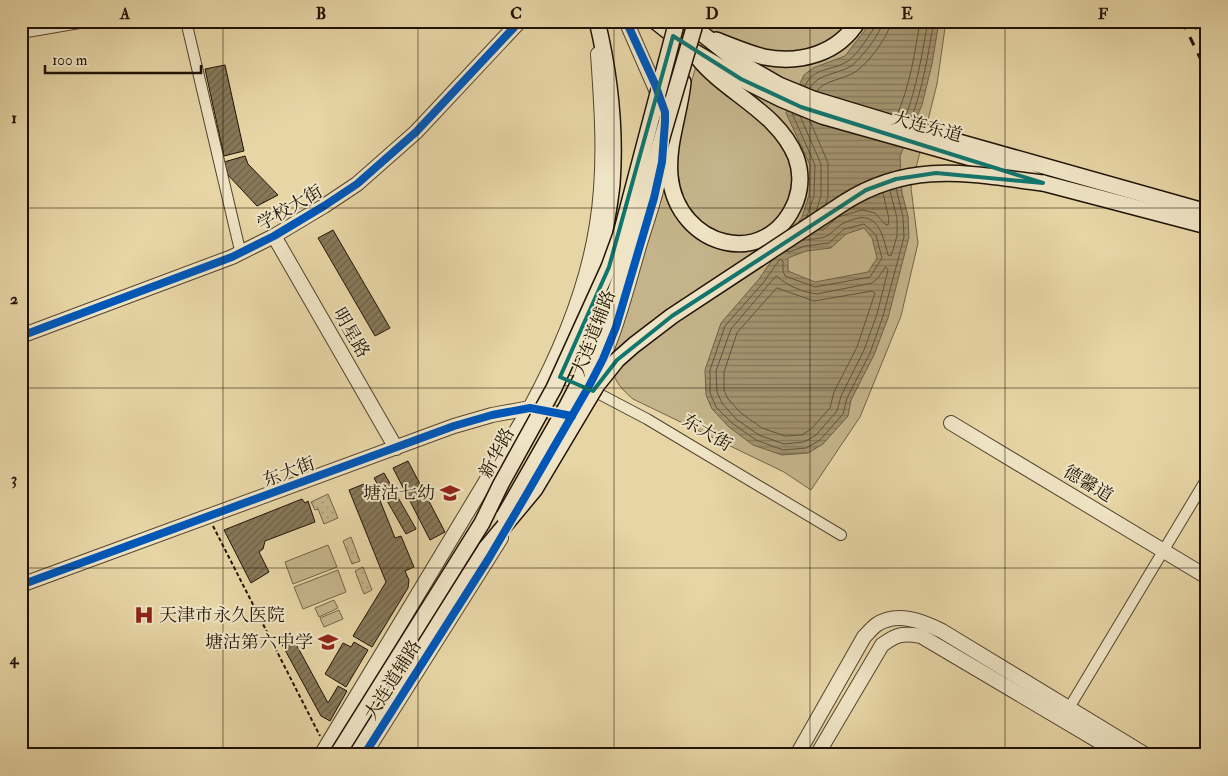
<svg xmlns="http://www.w3.org/2000/svg" width="1228" height="776" font-family="'IM FELL Double Pica','Noto Serif SC',serif">
	<style>
		.green { fill: #c5b48b; stroke: #726448 }
		.garden { fill: url(#garden-dots); stroke: #726448 }
		.water { fill: url(#water-rules); stroke: #6f6045; fill-rule: evenodd }
		.lines { fill: none; stroke-linecap: round; stroke-linejoin: round }
		.shore { stroke: #62533a; stroke-width: 1 }
		.building { fill: url(#building-hatch); stroke: #201305 }
		.minor-casing { stroke: #52442d; stroke-width: 12 }
		.tertiary-casing { stroke: #52442d; stroke-width: 16 }
		.secondary-casing { stroke: #201305; stroke-width: 18 }
		.path { stroke: #201305; stroke-width: 2; stroke-dasharray: 4 2.5; stroke-linecap: butt }
		.minor { stroke: #efe4c5; stroke-width: 10 }
		.tertiary { stroke: #efe4c5; stroke-width: 14 }
		.secondary { stroke: #efe4c5; stroke-width: 15 }
		.rail { stroke: #201305; stroke-width: 3; stroke-dasharray: 9 9; stroke-linecap: butt }
		.secondary-bridge-casing { stroke: #201305; stroke-width: 18; stroke-linecap: butt }
		.secondary-bridge { stroke: #efe4c5; stroke-width: 15 }
		.cycleway-casing { stroke: #efe4c5; stroke-width: 11 }
		.cycleway { stroke: #0057b8; stroke-width: 8 }
		.marked { fill: none; stroke: #0f766e; stroke-width: 4; stroke-linejoin: round }
		.grid { fill: none; stroke: #201305; stroke-width: 1; stroke-opacity: 0.55 }
		.labels { text-anchor: middle; dominant-baseline: central; stroke-width: 4; stroke-linejoin: round; paint-order: stroke }
		.street-label { font-size: 18px; fill: #201305; stroke: #efe4c5 }
		.poi-label { font-size: 18px; fill: #201305; stroke: #efe4c5; text-anchor: end }
		.neatline { fill: none; stroke: #201305; stroke-width: 2 }
		.grid-label { font-size: 16px; text-anchor: middle; font-weight: bold; fill: #201305 }
	</style>
	<defs>
		<pattern id="garden-dots" width="8" height="8" patternUnits="userSpaceOnUse" patternTransform="scale(1.25)"><rect width="8" height="8" fill="#c5b48b"/><path d="M2 2h.1M6 6h.1" fill="none" stroke="#a99a76" stroke-width="1.8" stroke-linecap="round"/></pattern>
		<pattern id="water-rules" width="6" height="5" patternUnits="userSpaceOnUse" patternTransform="scale(1.25)"><rect width="6" height="5" fill="#a3936f"/><path d="M0 2.5h6" fill="none" stroke="#847759"/></pattern>
		<pattern id="building-hatch" width="6" height="6" patternUnits="userSpaceOnUse" patternTransform="scale(1.25)"><rect width="6" height="6" fill="#877859"/><path d="M-1 1l2-2M0 6l6-6M5 7l2-2" fill="none" stroke="#6e6148"/></pattern>
	</defs>
	<rect width="100%" height="100%" fill="#e7d5a6"/>
	<filter id="stains"><feTurbulence type="fractalNoise" baseFrequency=".004" numOctaves="4"/><feColorMatrix values="0 0 0 0 .2 0 0 0 0 .09 0 0 0 0 .02 0 0 0 .5 -.17"/></filter>
	<radialGradient id="worn" r=".72"><stop offset=".6" stop-color="#630" stop-opacity="0"/><stop offset="1" stop-color="#630" stop-opacity=".3"/></radialGradient>
	<g class="green">
		<path d="M 709,21 L 946,21 L 937,84 L 911,188 L 918,243 L 901,316 L 860,417 L 811,490 L 784,472 L 633,399 C 609,379 610,368 617,339 Z"/>
		<polygon points="328,545 337,567 293,584 285,562"/>
		<polygon points="338,570 346,592 303,609 294,587"/>
		<polygon points="334,600 338,608 319,617 315,608"/>
		<polygon points="339,610 343,619 324,627 320,618"/>
	</g>
	<g class="garden">
		<polygon points="328,494 338,518 324,524 318,509 315,510 311,502"/>
		<polygon points="351,537 360,561 352,564 343,541"/>
		<polygon points="363,567 372,590 364,594 355,571"/>
	</g>
	<path class="water" d="M 872,21 L 939,21 L 932,64 L 922,105 L 900,156 L 902,193 L 908,216 L 909,237 L 888,318 L 874,355 L 851,400 L 848,416 L 823,444 L 808,453 L 782,455 L 753,445 L 729,427 L 712,409 L 706,395 L 705,370 L 721,323 L 759,279 L 802,217 L 809,195 L 810,165 L 786,113 L 804,75 L 813,68 L 845,56 ZM 864,228 L 872,238 L 877,258 L 868,272 L 815,282 L 788,271 L 788,258 L 806,251 L 831,248 L 846,234 Z"/>
	<g class="lines">
		<g class="shore">
			<path d="M 805,86 C 814,66 831,72 848,61 C 859,53 867,38 875,27 L 877,21"/>
			<path d="M 810,88 C 818,73 837,75 851,66 C 860,60 882,32 883,21"/>
			<path d="M 817,91 C 822,81 845,79 855,72 C 867,65 890,35 891,21"/>
			<polyline points="792,113 815,165 814,196 807,216"/>
			<path d="M 897,115 C 910,85 915,53 920,21"/>
			<polyline points="800,116 821,164 821,196 816,211"/>
			<path d="M 905,118 C 917,87 922,54 928,21"/>
			<path d="M 911,119 C 923,88 928,54 934,21"/>
			<polyline points="810,121 828,163 828,196 826,204"/>
			<polyline points="819,230 823,230 838,217 862,210 875,213 885,224 888,225 889,219 883,193"/>
			<path d="M 804,240 C 810,239 821,239 827,236 C 833,233 836,227 842,224 C 875,207 881,227 888,255 L 891,256 L 897,236 L 897,218 L 890,191"/>
			<polyline points="786,251 789,252 805,246 829,243 844,229 864,224 876,235 882,258 870,277 815,287 785,276 783,271 783,261 780,259 763,283 725,326 710,370 710,393 716,407 732,423 756,440 783,450 806,448 820,440 843,414 847,398 870,353 883,316 904,237 903,217 896,188"/>
			<path d="M 886,267 L 888,270 L 877,314 L 864,350 L 841,396 L 837,411 L 816,435 L 804,442 L 784,444 L 759,435 L 736,419 L 722,403 L 717,392 L 716,371 L 731,329 L 775,277 L 777,276 C 785,285 805,293 817,294 L 872,283 L 877,279 Z"/>
			<polygon points="777,288 814,301 872,291 875,293 857,347 834,392 830,408 811,429 802,435 785,436 762,428 741,413 728,399 724,390 724,372 737,333"/>
		</g>
	</g>
	<g class="building">
		<polygon points="225,65 244,151 224,156 205,69"/>
		<polygon points="245,156 248,164 278,195 257,206 228,175 224,162"/>
		<polygon points="333,230 390,328 375,336 318,238"/>
		<polygon points="408,461 445,532 430,540 393,468"/>
		<polygon points="384,473 416,529 406,534 374,478"/>
		<polygon points="364,484 367,491 375,488 395,538 401,536 414,567 405,571 409,580 408,588 372,647 353,636 386,582 349,490"/>
		<polygon points="302,499 305,503 308,501 315,522 265,541 263,549 259,552 269,572 251,583 224,530"/>
		<polygon points="290,633 328,703 338,686 347,691 330,721 321,716 279,639"/>
		<polygon points="354,642 368,650 346,687 325,674 343,643 351,647"/>
	</g>
	<g class="lines">
		<defs>
			<g id="minor">
				<polyline points="186,21 239,246 244,251"/>
				<polyline points="21,33 91,21"/>
				<polyline points="554,375 588,388 647,419 841,535"/>
				<polyline points="1069,708 1207,478"/>
			</g>
			<g id="tertiary">
				<polyline points="626,21 661,101 665,112 665,125"/>
				<polyline points="274,236 396,448"/>
				<polyline points="21,336 232,257 274,236 324,206 357,184 416,132 520,21"/>
				<path d="M 586,392 C 613,346 625,294 640,243 C 649,214 660,184 663,154"/>
				<polyline points="951,423 1207,577"/>
				<polyline points="21,585 454,426 492,415 530,408 572,416"/>
				<path d="M 321,755 L 530,408 C 561,351 587,289 597,224 C 606,168 602,110 598,54"/>
				<polyline points="364,755 501,538"/>
				<path d="M 797,755 L 864,637 C 868,633 872,628 876,625 C 897,611 922,621 942,631 L 1146,755"/>
				<path d="M 817,755 L 882,645 C 897,634 902,633 921,636 L 1122,755"/>
			</g>
			<g id="secondary">
				<polyline points="655,21 693,51 741,79 781,99 822,116 1010,169 1043,183 1207,226"/>
				<polyline points="686,21 734,59 779,85 813,99 902,126 1207,212"/>
				<path d="M 716,40 C 732,46 748,53 764,57 C 800,64 838,54 858,21"/>
				<path d="M 683,82 C 680,113 667,144 670,176 C 677,248 768,272 796,201 C 801,187 801,171 796,157 C 778,112 727,94 698,58"/>
				<path d="M 592,297 C 599,259 608,222 612,184 C 616,129 610,75 597,21"/>
				<polyline points="354,755 486,548"/>
			</g>
		</defs>
		<use href="#minor" class="minor-casing"/>
		<use href="#tertiary" class="tertiary-casing"/>
		<use href="#secondary" class="secondary-casing"/>
		<polyline class="path" points="213,526 320,736"/>
		<use href="#minor" class="minor"/>
		<use href="#tertiary" class="tertiary"/>
		<use href="#secondary" class="secondary"/>
		<g class="rail">
			<polyline points="1182,21 1207,72"/>
			<polyline points="1193,21 1207,52"/>
		</g>
		<defs>
			<g id="secondary-bridge">
				<polyline points="504,516 567,406 581,379 604,324 625,264 696,21"/>
				<path d="M 486,548 L 535,489 L 597,385 L 617,360 L 634,345 L 672,316 L 845,202 C 912,160 970,174 1043,183"/>
				<polyline points="337,755 482,523 501,484 554,388 609,267 621,234 677,21"/>
			</g>
		</defs>
		<use href="#secondary-bridge" class="secondary-bridge-casing"/>
		<use href="#secondary-bridge" class="secondary-bridge"/>
		<defs>
			<g id="cycleway">
				<polyline points="21,336 232,257 274,236 324,206 357,184 416,132 520,21"/>
				<polyline points="21,585 454,426 492,415 530,408 572,416"/>
				<polyline points="364,755 489,558 525,497 588,388 603,359 616,327 654,198 662,162 665,122 665,112 655,84 626,21"/>
			</g>
		</defs>
		<use href="#cycleway" class="cycleway-casing"/>
		<use href="#cycleway" class="cycleway"/>
	</g>
	<path class="marked" d="M 673,36 L 741,79 L 801,107 L 1043,183 L 936,173 L 896,179 L 866,190 L 672,316 L 617,360 L 593,391 L 560,377 L 609,267 Z"/>
	<path class="grid" d="M 223,21 L 223,755M 418,21 L 418,755M 614,21 L 614,755M 810,21 L 810,755M 1005,21 L 1005,755M 21,208 L 1207,208M 21,388 L 1207,388M 21,568 L 1207,568"/>
	<defs>
		<symbol id="school-bare" viewBox="-9 -9 18 18"><path d="M0-5L7-2L0 1L-7-2ZM-4 1L0 2.5L4 1V4Q0 6-4 4Z" fill="#8f2418" stroke="#efe4c5" stroke-width="2.5" paint-order="stroke"/></symbol>
		<symbol id="hospital-bare" viewBox="-9 -9 18 18"><path d="M-5-5h3v3.5h4V-5h3V5h-3V1.5h-4V5h-3Z" fill="#8f2418" stroke="#efe4c5" stroke-width="2.5" paint-order="stroke"/></symbol>
	</defs>
	<g fill-rule="evenodd">
		<use href="#school-bare" x="436" y="479" width="28" height="28"/>
		<use href="#hospital-bare" x="130" y="601" width="28" height="28"/>
		<use href="#school-bare" x="314" y="628" width="28" height="28"/>
	</g>
	<g class="labels">
		<g class="street-label">
			<text transform="translate(927 127) rotate(15)">大连东道</text>
			<text transform="translate(290 208) rotate(-30)">学校大街</text>
			<text transform="translate(351 333) rotate(60)">明星路</text>
			<text transform="translate(594 333) rotate(-69)">大连道辅路</text>
			<text transform="translate(707 433) rotate(31)">东大街</text>
			<text transform="translate(497 453) rotate(-62)">新华路</text>
			<text transform="translate(289 472) rotate(-20)">东大街</text>
			<text transform="translate(1088 484) rotate(31)">德馨道</text>
			<text transform="translate(393 680) rotate(-58)">大连道辅路</text>
		</g>
		<g class="poi-label">
			<text x="435" y="493">塘沽七幼</text>
			<text x="159" y="615" text-anchor="start">天津市永久医院</text>
			<text x="313" y="642">塘沽第六中学</text>
		</g>
	</g>
	<rect width="1228" height="776" fill="none" stroke="#e7d5a6" stroke-width="55"/>
	<path d="M45 65v8h156v-8" fill="none" stroke="#201305" stroke-width="2.5"/>
	<text x="52" y="65" font-size="15" fill="#201305" stroke="#efe4c5" stroke-width="4" paint-order="stroke">100 m</text>
	<rect x="28" y="28" width="1172" height="720" class="neatline"/>
	<g class="grid-label">
		<text x="125" y="19">A</text>
		<text x="321" y="19">B</text>
		<text x="516" y="19">C</text>
		<text x="712" y="19">D</text>
		<text x="907" y="19">E</text>
		<text x="1103" y="19">F</text>
		<text x="14" y="123">1</text>
		<text x="14" y="304">2</text>
		<text x="14" y="484">3</text>
		<text x="14" y="664">4</text>
	</g>
	<rect width="100%" height="100%" filter="url(#stains)"/>
	<rect width="100%" height="100%" fill="url(#worn)"/>
</svg>
